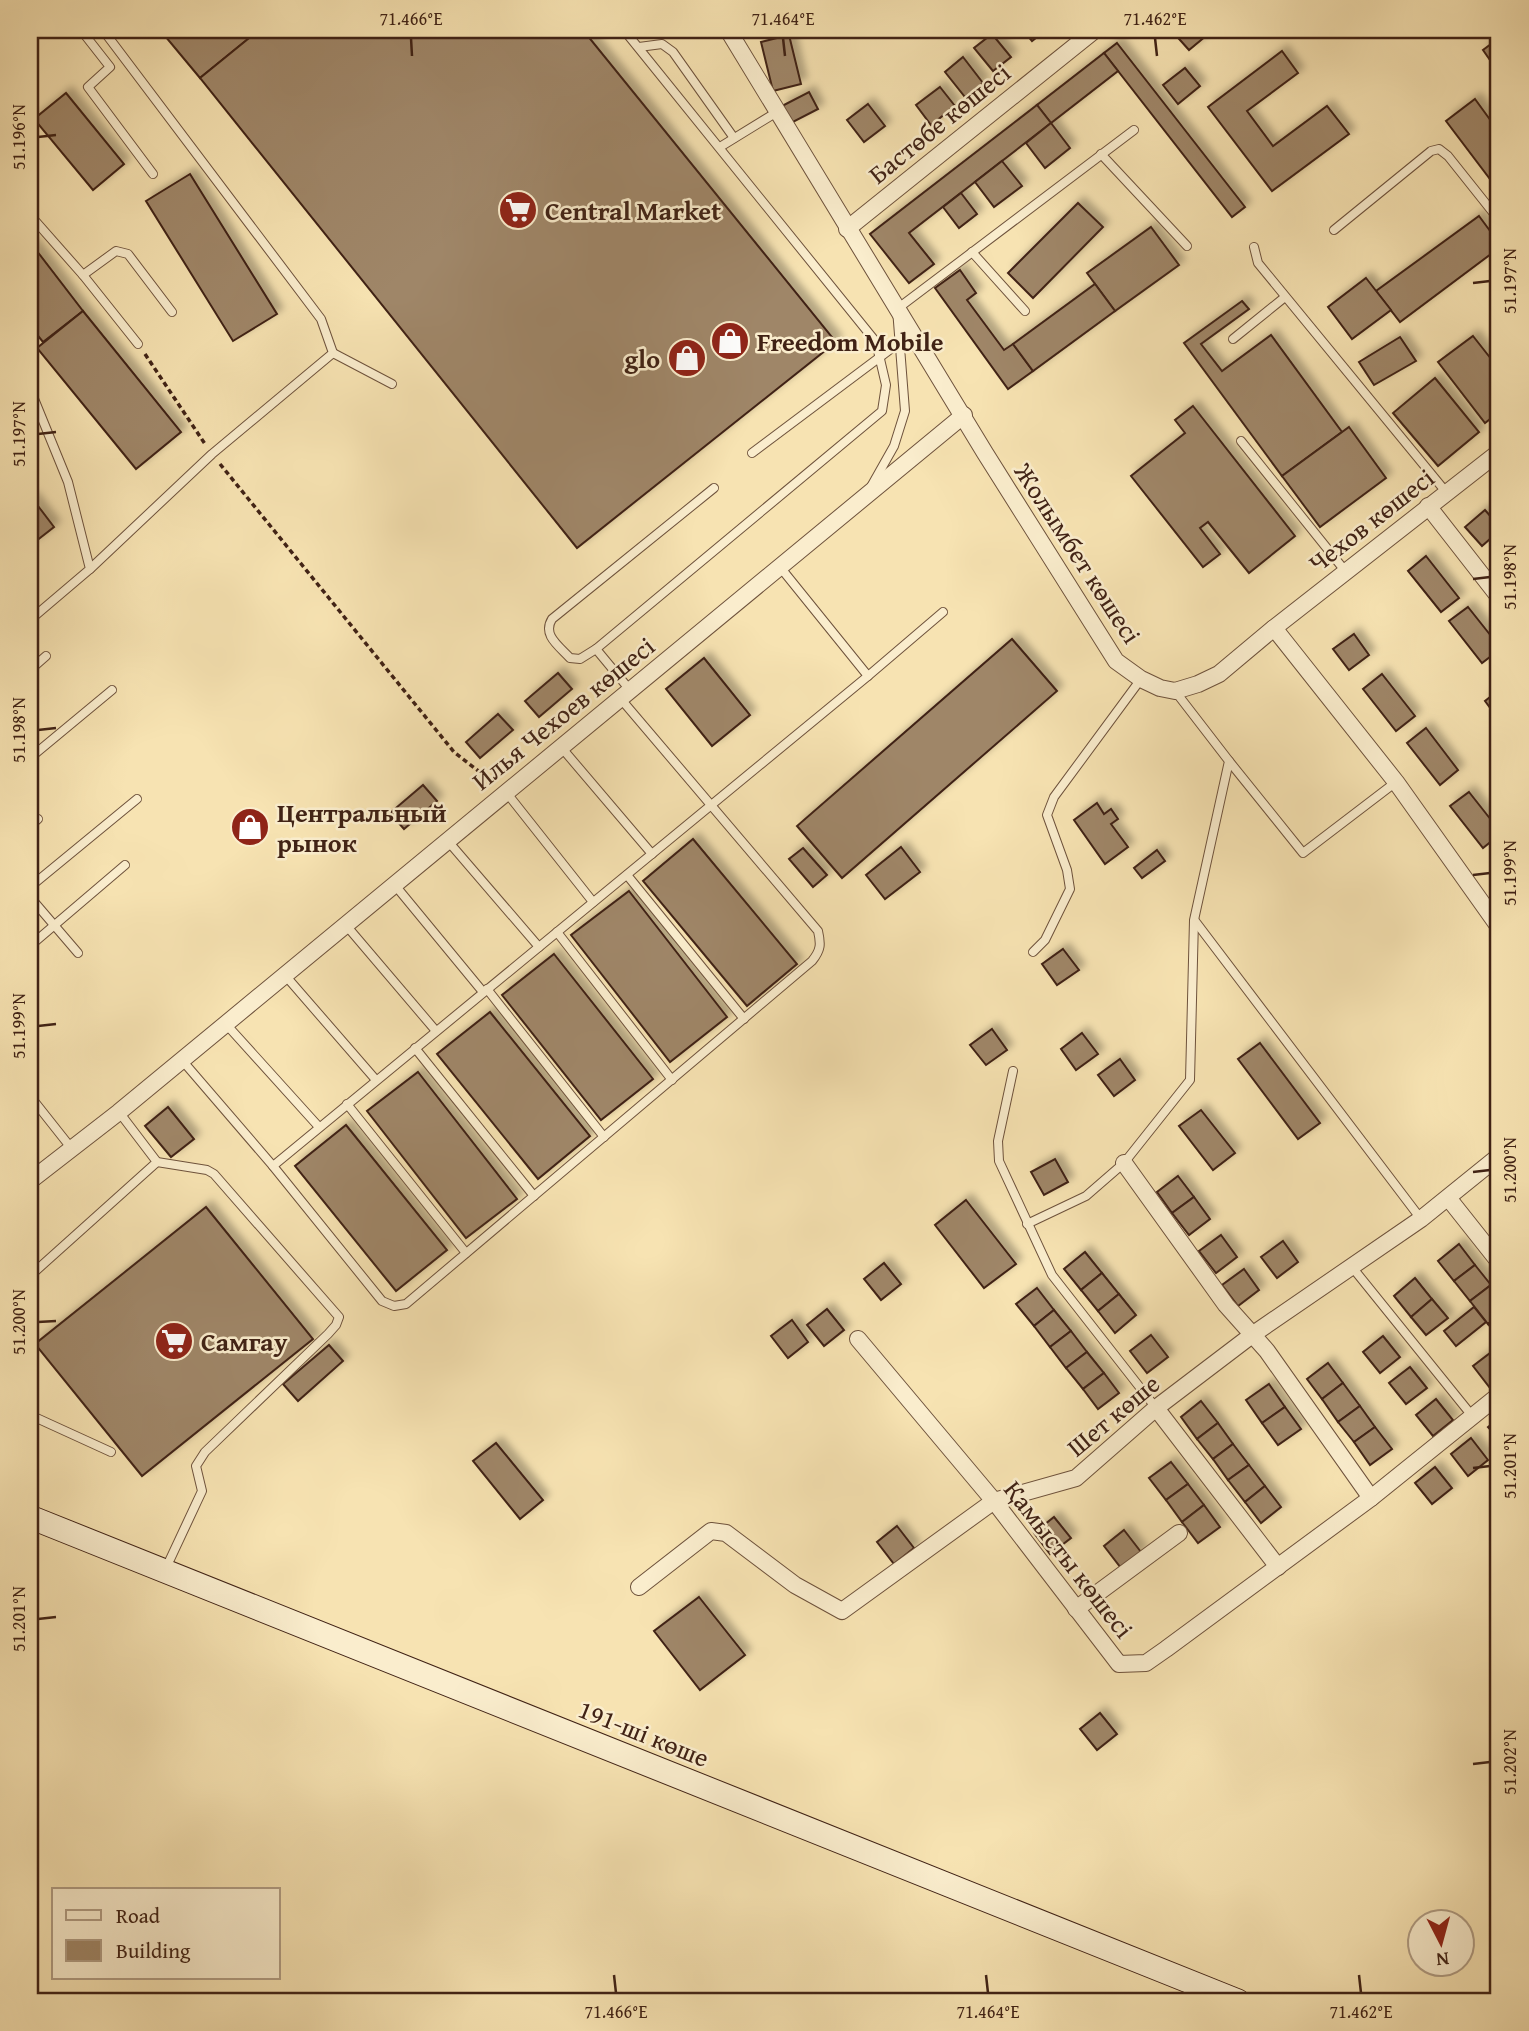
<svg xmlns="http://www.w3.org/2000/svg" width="1529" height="2031" font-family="'Gentium Book Plus',serif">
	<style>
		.building { fill: #9f8667; stroke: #402215; stroke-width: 2; filter: url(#shadow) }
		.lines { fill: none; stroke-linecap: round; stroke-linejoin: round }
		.service-casing { stroke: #6e523c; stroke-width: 10 }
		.minor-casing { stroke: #6e523c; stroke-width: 18 }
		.secondary-casing { stroke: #402215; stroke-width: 25 }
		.path { stroke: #402215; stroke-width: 3.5; stroke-dasharray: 5 3.5; stroke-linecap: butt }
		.service { stroke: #faedcd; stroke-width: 8 }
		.minor { stroke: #faedcd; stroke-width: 16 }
		.secondary { stroke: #faedcd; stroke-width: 23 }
		.ticks { fill: none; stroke: #402215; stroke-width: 2.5 }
		.labels { text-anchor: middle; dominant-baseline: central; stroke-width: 5; stroke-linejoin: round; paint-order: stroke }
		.street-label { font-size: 26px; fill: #402215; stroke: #faedcd }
		.poi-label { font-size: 26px; font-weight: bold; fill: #402215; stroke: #faedcd; text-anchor: start }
		.neatline { fill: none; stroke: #402215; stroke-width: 2.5 }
		.ticks-label { font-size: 18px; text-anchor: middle; fill: #402215 }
	</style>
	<defs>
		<filter id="shadow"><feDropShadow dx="6" dy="-6" stdDeviation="3.5" flood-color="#0004"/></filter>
	</defs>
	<rect width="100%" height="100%" fill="#f7e3b2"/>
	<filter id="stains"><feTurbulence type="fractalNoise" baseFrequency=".00286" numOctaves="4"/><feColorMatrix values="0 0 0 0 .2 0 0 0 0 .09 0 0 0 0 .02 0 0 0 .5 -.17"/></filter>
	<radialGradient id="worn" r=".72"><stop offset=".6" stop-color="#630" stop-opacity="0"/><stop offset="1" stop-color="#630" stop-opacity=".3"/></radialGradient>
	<g class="building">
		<polygon points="160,30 259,30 200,78"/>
		<polygon points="259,30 583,30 836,342 577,548 200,78"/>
		<polygon points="1023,30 1046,30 1032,41"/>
		<polygon points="1171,30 1213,30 1189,50"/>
		<polygon points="992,34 1011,57 993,71 974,48"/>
		<polygon points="789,35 801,84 773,91 761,42"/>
		<polygon points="1499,38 1499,73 1483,50"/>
		<polygon points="1117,43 1245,207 1232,217 1104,53"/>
		<polygon points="1282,51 1298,73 1247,111 1273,146 1327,106 1349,134 1272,191 1208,107"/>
		<polygon points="1104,53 1118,71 1051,123 1037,105"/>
		<polygon points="963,57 983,83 965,97 945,72"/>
		<polygon points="1185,68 1200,86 1178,104 1163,85"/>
		<polygon points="940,87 955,106 931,125 916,105"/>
		<polygon points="809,92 818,109 791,123 782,106"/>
		<polygon points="66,93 124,164 93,190 34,119"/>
		<polygon points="1475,99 1499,132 1499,191 1446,121"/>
		<polygon points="868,104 885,126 864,142 847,120"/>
		<polygon points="1037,105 1051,123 909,233 934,264 909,283 870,234"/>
		<polygon points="1051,123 1070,148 1045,168 1026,143"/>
		<polygon points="1002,161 1022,186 994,207 975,182"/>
		<polygon points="190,174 277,314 233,341 146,201"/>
		<polygon points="961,193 977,214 959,228 943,207"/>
		<polygon points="1078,203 1103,227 1033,298 1008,273"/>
		<polygon points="1479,216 1499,243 1499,248 1400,322 1376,291"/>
		<polygon points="1151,227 1179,265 1115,311 1087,273"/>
		<polygon points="30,242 83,311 43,342 30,326"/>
		<polygon points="960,270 976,293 967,300 1004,350 1013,344 1033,371 1008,389 935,288"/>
		<polygon points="1366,278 1391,310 1352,339 1328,307"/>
		<polygon points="1095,284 1115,311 1033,371 1013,344"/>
		<polygon points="1242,301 1249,309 1201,344 1222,371 1271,335 1342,432 1282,476 1184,343"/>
		<polygon points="83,311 181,432 136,469 37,348"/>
		<polygon points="1473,336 1499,369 1499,412 1485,423 1438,362"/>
		<polygon points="1400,337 1416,361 1374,385 1359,362"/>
		<polygon points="1435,378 1479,432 1438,466 1393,413"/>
		<polygon points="1193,406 1295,536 1249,573 1208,522 1200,528 1220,554 1203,567 1131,476 1185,433 1175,420"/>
		<polygon points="1349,427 1386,478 1320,527 1282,476"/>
		<polygon points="32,498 54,527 31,545 30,499"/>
		<polygon points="1485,510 1499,526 1499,531 1482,546 1465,527"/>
		<polygon points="1426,556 1459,598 1441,612 1408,571"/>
		<polygon points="1468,607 1499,646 1499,650 1482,663 1449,621"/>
		<polygon points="1354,634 1369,655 1349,670 1333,649"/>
		<polygon points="1012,639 1057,691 842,878 797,826"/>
		<polygon points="704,658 750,715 712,746 666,689"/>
		<polygon points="558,673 572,689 539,717 525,701"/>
		<polygon points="1382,674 1415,716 1396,731 1363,689"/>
		<polygon points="1499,690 1499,720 1485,701"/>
		<polygon points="498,714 513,730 480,758 466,742"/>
		<polygon points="1426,728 1458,770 1440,785 1407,743"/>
		<polygon points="423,785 437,801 404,829 390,813"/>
		<polygon points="1469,792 1499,830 1499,835 1483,848 1450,806"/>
		<polygon points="1097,803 1104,814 1111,809 1118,819 1111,824 1128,847 1105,864 1074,820"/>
		<polygon points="693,839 797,964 747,1006 643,881"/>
		<polygon points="901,847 920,872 885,899 866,875"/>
		<polygon points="803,848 827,875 813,887 789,859"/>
		<polygon points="1157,850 1165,861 1142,878 1134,868"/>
		<polygon points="629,891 727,1017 670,1062 571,935"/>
		<polygon points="1063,949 1079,970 1057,985 1042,964"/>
		<polygon points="554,954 653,1079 601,1120 502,995"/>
		<polygon points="490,1012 590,1136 538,1179 437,1054"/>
		<polygon points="992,1029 1007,1050 986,1065 970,1045"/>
		<polygon points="1082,1033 1098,1054 1076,1070 1061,1049"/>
		<polygon points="1260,1043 1320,1123 1298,1139 1238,1059"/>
		<polygon points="1120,1059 1135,1080 1114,1096 1098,1075"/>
		<polygon points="418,1072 517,1199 466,1238 367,1111"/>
		<polygon points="168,1107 194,1139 171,1157 145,1126"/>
		<polygon points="1201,1110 1235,1153 1213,1170 1179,1126"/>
		<polygon points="346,1125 447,1250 396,1291 295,1166"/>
		<polygon points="1055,1159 1068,1182 1044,1195 1031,1172"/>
		<polygon points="1178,1176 1194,1197 1172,1213 1157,1192"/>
		<polygon points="1194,1197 1210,1219 1189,1235 1172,1213"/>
		<polygon points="966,1200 1016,1264 984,1288 935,1225"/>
		<polygon points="206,1207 313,1339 142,1476 35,1344"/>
		<polygon points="1221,1235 1237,1257 1216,1273 1199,1251"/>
		<polygon points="1283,1241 1298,1262 1277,1278 1261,1257"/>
		<polygon points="1459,1244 1475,1265 1454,1281 1438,1261"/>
		<polygon points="1085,1252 1102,1273 1081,1290 1064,1269"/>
		<polygon points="884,1263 901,1284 881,1300 864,1279"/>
		<polygon points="1475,1265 1491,1285 1470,1301 1454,1281"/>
		<polygon points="1244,1269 1259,1290 1238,1306 1222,1285"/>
		<polygon points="1102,1273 1119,1294 1098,1311 1081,1290"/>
		<polygon points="1415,1278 1432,1299 1411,1317 1394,1296"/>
		<polygon points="1491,1285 1499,1295 1499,1315 1488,1324 1470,1301"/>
		<polygon points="1037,1288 1054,1310 1034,1326 1016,1304"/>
		<polygon points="1119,1294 1136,1315 1115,1333 1098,1311"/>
		<polygon points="1432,1299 1448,1318 1426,1335 1411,1317"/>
		<polygon points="1474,1307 1486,1322 1456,1346 1444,1331"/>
		<polygon points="827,1309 844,1330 824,1346 807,1325"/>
		<polygon points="1054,1310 1071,1331 1050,1347 1034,1326"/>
		<polygon points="1499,1315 1499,1338 1488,1324"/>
		<polygon points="792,1320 808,1342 788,1358 771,1336"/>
		<polygon points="1071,1331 1087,1352 1066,1368 1050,1347"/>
		<polygon points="1151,1335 1168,1357 1147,1373 1130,1351"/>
		<polygon points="1383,1336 1400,1357 1380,1373 1363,1352"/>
		<polygon points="329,1345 343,1361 298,1401 283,1384"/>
		<polygon points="1494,1350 1499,1357 1499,1380 1490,1388 1473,1366"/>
		<polygon points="1087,1352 1104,1373 1083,1389 1066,1368"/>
		<polygon points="1328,1363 1343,1383 1322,1399 1307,1379"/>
		<polygon points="1410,1367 1427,1388 1406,1404 1389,1383"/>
		<polygon points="1104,1373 1119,1393 1098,1409 1083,1389"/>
		<polygon points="1343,1383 1360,1406 1338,1422 1322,1399"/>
		<polygon points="1269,1384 1285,1407 1262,1423 1246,1400"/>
		<polygon points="1436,1399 1453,1420 1433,1436 1416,1415"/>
		<polygon points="1201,1401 1218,1423 1197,1439 1181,1417"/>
		<polygon points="1360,1406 1375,1427 1354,1442 1338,1422"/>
		<polygon points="1285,1407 1301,1429 1278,1445 1262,1423"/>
		<polygon points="1499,1418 1499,1439 1488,1427"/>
		<polygon points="1218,1423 1233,1444 1213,1459 1197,1439"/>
		<polygon points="1375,1427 1392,1449 1370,1465 1354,1442"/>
		<polygon points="1471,1438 1488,1460 1468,1476 1451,1454"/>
		<polygon points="496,1443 543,1500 520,1519 473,1461"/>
		<polygon points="1233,1444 1249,1465 1228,1480 1213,1459"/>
		<polygon points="1171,1462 1188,1484 1166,1500 1149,1478"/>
		<polygon points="1249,1465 1265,1486 1245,1502 1228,1480"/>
		<polygon points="1435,1467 1452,1488 1432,1504 1415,1483"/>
		<polygon points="1188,1484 1204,1505 1182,1522 1166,1500"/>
		<polygon points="1265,1486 1281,1507 1261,1523 1245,1502"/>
		<polygon points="1204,1505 1220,1527 1198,1543 1182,1522"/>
		<polygon points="1054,1517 1071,1538 1050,1554 1034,1533"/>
		<polygon points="897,1526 914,1548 894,1564 877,1542"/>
		<polygon points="1124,1530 1141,1552 1121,1568 1104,1546"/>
		<polygon points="699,1597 745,1655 700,1690 654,1631"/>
		<polygon points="1100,1713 1117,1734 1097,1750 1080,1729"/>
	</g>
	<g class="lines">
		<defs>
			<g id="service">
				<polyline points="81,30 110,67 88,87 153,174"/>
				<path d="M 624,30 L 876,342 L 886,385 L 882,411 L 596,649 L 580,659 L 570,658 C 559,646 542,635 552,619 L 714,488"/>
				<polyline points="639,47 662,44 673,52 734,138"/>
				<polyline points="720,147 777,112"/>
				<polyline points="1101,154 1187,246"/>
				<polyline points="30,215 83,275 116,251 128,254 172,312"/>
				<polyline points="1334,230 1431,151 1439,149 1448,156 1499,220"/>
				<polyline points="1254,247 1258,263 1446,492"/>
				<polyline points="972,252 1025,311"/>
				<polyline points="83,275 138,344"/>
				<polyline points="1233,339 1285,297"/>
				<polyline points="333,353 392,384"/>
				<polyline points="30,389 68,482 90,569 30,620"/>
				<polyline points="1241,441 1346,572"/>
				<polyline points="752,453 900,342"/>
				<polyline points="872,485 894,446 905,411 897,309 1134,130"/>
				<polyline points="780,567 868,676"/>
				<polyline points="90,569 212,454 333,353 321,319 103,30"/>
				<polyline points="596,649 630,690"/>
				<polyline points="30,670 46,656"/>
				<polyline points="561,747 652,854"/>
				<polyline points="30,758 112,690"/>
				<polyline points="1229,761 1303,853 1396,782"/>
				<polyline points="506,792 593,902"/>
				<polyline points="30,826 38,819"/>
				<polyline points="447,840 539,947"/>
				<polyline points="627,875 744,1019"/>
				<polyline points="394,884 483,992"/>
				<polyline points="30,887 137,799"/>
				<polyline points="30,897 78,953"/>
				<polyline points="1195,921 1421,1219"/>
				<polyline points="345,924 436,1031"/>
				<polyline points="557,932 672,1080"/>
				<polyline points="30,946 125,865"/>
				<polyline points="1033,952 1045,940 1070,889 1067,870 1047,815 1054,797 1141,679"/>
				<polyline points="284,974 376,1080"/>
				<polyline points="487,989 604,1137"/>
				<polyline points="225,1023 319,1127"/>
				<polyline points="415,1048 534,1196"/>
				<path d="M 181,1059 L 273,1166 L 382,1301 L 394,1306 L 406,1304 L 812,961 C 821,950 821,944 818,931 L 620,698"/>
				<polyline points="1013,1071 998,1141 999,1161 1052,1275 1156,1408"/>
				<polyline points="30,1096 72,1149"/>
				<polyline points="347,1104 466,1253"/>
				<polyline points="157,1162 207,1170 214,1174 339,1317 336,1325 328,1334 205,1452 196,1466 202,1491 166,1568"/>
				<polyline points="273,1166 868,676 943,612"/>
				<polyline points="1027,1224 1086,1196 1124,1163 1190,1080 1194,920 1229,761 1175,691"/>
				<polyline points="1352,1267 1473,1417"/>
				<polyline points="30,1276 157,1162 119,1112"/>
				<polyline points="30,1415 111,1452"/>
			</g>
			<g id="minor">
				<polyline points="728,30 985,453 1116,661 1141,679 1160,688 1175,691 1198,684 1219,674 1274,628 1499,452"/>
				<polyline points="847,229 1095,30"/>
				<polyline points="1428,506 1499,597"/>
				<polyline points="1274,628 1396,782 1499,927"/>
				<polyline points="1124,1163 1226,1305 1267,1351 1371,1498"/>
				<polyline points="30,1181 119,1112 964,415"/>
				<polyline points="1449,1199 1499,1262"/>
				<polyline points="858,1339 994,1501 1119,1664 1146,1663 1166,1649 1371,1498 1499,1395"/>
				<polyline points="1156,1408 1278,1567"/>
				<polyline points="639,1587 711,1531 726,1533 795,1585 842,1611 994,1501 1076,1478 1156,1408 1252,1335 1421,1219 1499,1156"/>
				<polyline points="1076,1609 1179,1533"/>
			</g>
			<polyline id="secondary" points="30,1517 1238,2001"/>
		</defs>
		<use href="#service" class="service-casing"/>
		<use href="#minor" class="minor-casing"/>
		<use href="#secondary" class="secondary-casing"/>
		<g class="path">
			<polyline points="145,354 205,444"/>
			<polyline points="220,464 454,752 495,784"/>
		</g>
		<use href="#service" class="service"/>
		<use href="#minor" class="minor"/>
		<use href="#secondary" class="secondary"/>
	</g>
	<path class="ticks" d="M 411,38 L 412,56M 783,38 L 785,56M 1155,38 L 1157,56M 38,137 L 56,135M 1473,283 L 1490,281M 38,434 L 56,432M 1473,579 L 1490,577M 38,730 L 56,728M 1473,875 L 1490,873M 38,1026 L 56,1024M 1473,1172 L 1490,1170M 38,1322 L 56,1321M 1473,1468 L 1490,1466M 38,1619 L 56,1617M 1473,1764 L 1490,1762M 614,1975 L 616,1993M 986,1975 L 988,1993M 1359,1975 L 1361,1993"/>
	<defs>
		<symbol id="supermarket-disc" viewBox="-11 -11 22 22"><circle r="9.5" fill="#8f2418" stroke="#faedcd"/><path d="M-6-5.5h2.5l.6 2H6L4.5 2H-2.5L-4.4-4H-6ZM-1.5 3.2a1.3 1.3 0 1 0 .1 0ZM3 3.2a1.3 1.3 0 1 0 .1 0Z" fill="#fff"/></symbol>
		<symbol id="shop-disc" viewBox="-11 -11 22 22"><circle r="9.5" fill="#8f2418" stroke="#faedcd"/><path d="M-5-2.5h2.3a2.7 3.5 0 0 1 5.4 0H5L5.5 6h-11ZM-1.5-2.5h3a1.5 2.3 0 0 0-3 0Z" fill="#fff"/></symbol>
	</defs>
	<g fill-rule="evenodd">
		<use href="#supermarket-disc" x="496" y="188" width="44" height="44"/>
		<use href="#shop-disc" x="708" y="319" width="44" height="44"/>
		<use href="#shop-disc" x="665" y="336" width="44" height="44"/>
		<use href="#shop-disc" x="228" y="805" width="44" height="44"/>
		<use href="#supermarket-disc" x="152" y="1319" width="44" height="44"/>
	</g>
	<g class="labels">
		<g class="street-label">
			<text transform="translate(939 123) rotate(-39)">Бастөбе көшесі</text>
			<text transform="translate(1371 520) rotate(-38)">Чехов көшесі</text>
			<text transform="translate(1078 553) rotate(57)">Жолымбет көшесі</text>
			<text transform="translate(563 713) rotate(-39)">Илья Чехоев көшесі</text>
			<text transform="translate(1113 1415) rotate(-40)">Шет көше</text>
			<text transform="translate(1069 1559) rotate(52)">Қамысты көшесі</text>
			<text transform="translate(644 1733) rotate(22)">191-ші көше</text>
		</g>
		<g class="poi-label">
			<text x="545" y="210">Central Market</text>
			<text x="757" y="341">Freedom Mobile</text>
			<text x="660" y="358" text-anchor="end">glo</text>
			<text x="277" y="812">Центральный<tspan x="277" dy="30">рынок</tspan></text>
			<text x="201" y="1341">Самгау</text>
		</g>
	</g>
	<rect width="1529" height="2031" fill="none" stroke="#f7e3b2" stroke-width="77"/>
	<rect x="52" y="1888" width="228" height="91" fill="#faedcd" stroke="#b09c83" stroke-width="2"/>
	<rect x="66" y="1910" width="35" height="10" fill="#faedcd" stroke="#b09c83" stroke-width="2"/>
	<text x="116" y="1923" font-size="21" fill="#402215">Road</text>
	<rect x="66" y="1940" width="35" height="21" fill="#9f8667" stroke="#b09c83" stroke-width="2"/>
	<text x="116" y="1958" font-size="21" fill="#402215">Building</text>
	<g transform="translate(1441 1943) rotate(174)"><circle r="33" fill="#faedcd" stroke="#b09c83" stroke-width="2"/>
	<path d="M0-5L12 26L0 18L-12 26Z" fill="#8f2418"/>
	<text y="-10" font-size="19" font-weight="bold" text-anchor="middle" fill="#402215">N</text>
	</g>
	<rect x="38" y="38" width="1452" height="1955" class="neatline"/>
	<g class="ticks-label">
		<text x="411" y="25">71.466°E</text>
		<text x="783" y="25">71.464°E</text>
		<text x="1155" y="25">71.462°E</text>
		<text transform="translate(19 137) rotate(-90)" y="6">51.196°N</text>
		<text transform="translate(1510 281) rotate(-90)" y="6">51.197°N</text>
		<text transform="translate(19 434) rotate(-90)" y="6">51.197°N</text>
		<text transform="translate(1510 577) rotate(-90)" y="6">51.198°N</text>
		<text transform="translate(19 730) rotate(-90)" y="6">51.198°N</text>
		<text transform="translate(1510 873) rotate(-90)" y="6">51.199°N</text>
		<text transform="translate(19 1026) rotate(-90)" y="6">51.199°N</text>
		<text transform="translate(1510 1170) rotate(-90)" y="6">51.200°N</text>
		<text transform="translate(19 1322) rotate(-90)" y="6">51.200°N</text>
		<text transform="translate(1510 1466) rotate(-90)" y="6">51.201°N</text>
		<text transform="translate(19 1619) rotate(-90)" y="6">51.201°N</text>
		<text transform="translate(1510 1762) rotate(-90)" y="6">51.202°N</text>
		<text x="616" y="2018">71.466°E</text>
		<text x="988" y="2018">71.464°E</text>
		<text x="1361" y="2018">71.462°E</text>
	</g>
	<rect width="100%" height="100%" filter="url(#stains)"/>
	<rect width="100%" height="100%" fill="url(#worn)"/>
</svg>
